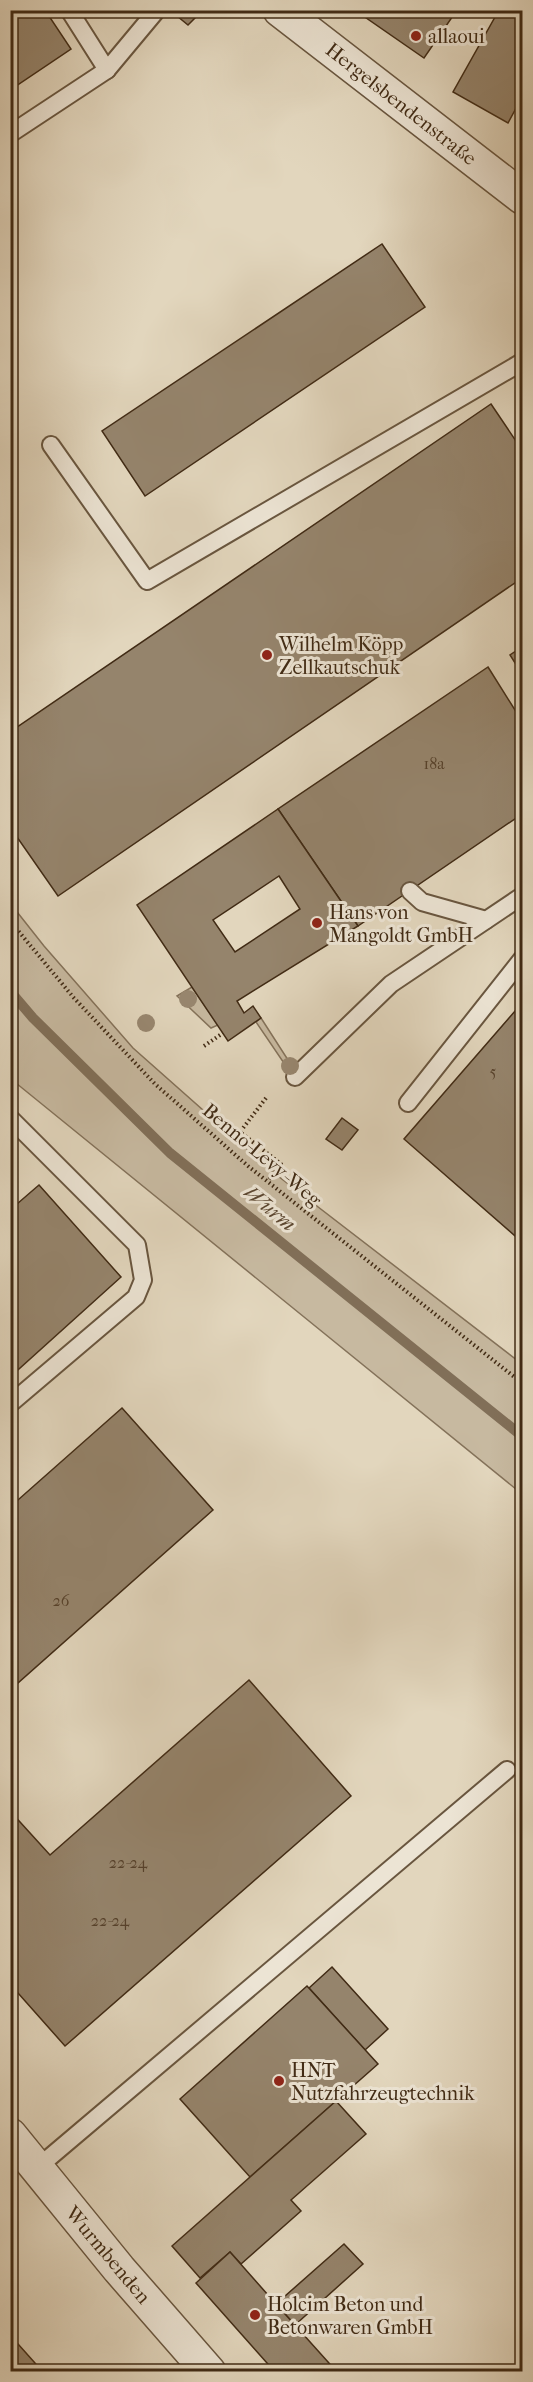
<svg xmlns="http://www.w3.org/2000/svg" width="533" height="2382" font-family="'IM FELL French Canon',serif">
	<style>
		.green { fill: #c7b9a0; stroke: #84725a; stroke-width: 1.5 }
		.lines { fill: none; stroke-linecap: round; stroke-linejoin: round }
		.stream { stroke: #816f58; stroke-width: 10 }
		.building { fill: #95846c; stroke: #412b15; stroke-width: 1.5; fill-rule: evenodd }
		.service-casing { stroke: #69563f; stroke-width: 20 }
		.minor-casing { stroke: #69563f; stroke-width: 36 }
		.path { stroke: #412b15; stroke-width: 4; stroke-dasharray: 1.5 3; stroke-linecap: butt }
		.service { stroke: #ece4d4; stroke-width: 16 }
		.minor { stroke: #ece4d4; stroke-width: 33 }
		.tree { fill: #988770 }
		.poi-dot { fill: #8f2418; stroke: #ece4d4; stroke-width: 2 }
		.labels { text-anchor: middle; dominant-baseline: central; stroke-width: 6; stroke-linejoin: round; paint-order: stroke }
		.number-label { font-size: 16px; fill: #56412b }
		.poi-label { font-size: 20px; fill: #412b15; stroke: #ece4d4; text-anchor: start }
		.street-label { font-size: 20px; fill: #412b15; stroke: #ece4d4 }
		.water-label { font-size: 21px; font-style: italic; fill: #5c4731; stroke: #ece4d4 }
	</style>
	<rect width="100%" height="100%" fill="#e2d6bd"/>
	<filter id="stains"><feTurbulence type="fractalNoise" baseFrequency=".00333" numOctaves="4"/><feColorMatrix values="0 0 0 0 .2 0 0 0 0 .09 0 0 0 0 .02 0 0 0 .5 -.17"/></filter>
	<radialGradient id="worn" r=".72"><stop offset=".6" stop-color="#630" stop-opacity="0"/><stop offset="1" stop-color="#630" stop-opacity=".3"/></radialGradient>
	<g class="green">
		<polygon points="10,903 44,946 133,1048 274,1173 522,1364 522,1494 11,1079"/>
		<polygon points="192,987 218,1025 211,1028 177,996"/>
		<polygon points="261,1018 288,1060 295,1066 290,1072 256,1022"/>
	</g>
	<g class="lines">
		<polyline class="stream" points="10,991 33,1018 170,1153 522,1436"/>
	</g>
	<g class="building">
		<polygon points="10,10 45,10 71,49 10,90"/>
		<polygon points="182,10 193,10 198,15 188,25 177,16"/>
		<polygon points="365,10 457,10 424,58 362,15"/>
		<polygon points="499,10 522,10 522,97 508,123 453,92"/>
		<polygon points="382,244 425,307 145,496 102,431"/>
		<polygon points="491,404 522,450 522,578 58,896 10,827 10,732"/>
		<polygon points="522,647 522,674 510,655"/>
		<polygon points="488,667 520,718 522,716 522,814 358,926 278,809"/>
		<path d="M 278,809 L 358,926 L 237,1001 L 244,1013 L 253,1006 L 261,1018 L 228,1041 L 137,905 ZM 279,876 L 300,909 L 235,952 L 213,920 Z"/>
		<polygon points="522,1003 522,1242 404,1139"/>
		<polygon points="342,1118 358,1130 342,1150 326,1139"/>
		<polygon points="39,1185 121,1277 10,1377 10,1210"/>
		<polygon points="122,1408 213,1510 10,1690 10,1507"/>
		<polygon points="249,1680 351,1796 65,2046 10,1984 10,1811 50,1855"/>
		<polygon points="332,1967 388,2029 365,2050 309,1988"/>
		<polygon points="307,1986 378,2064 250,2177 180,2099"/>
		<polygon points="336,2101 366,2134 291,2200 301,2211 241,2264 230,2252 200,2278 172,2246"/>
		<polygon points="344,2244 363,2264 295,2325 276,2304"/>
		<polygon points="230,2252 276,2304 337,2372 275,2372 196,2283"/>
		<polygon points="10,2335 43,2372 10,2372"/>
	</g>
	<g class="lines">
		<defs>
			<g id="service">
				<polyline points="69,10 107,70"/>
				<polyline points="10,134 107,70 157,10"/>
				<polyline points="51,445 147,581 522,362"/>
				<polyline points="410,891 422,902 486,920"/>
				<polyline points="295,1077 391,984 522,896"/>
				<polyline points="408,1103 522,959"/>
				<polyline points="10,1118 137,1245 143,1280 136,1297 10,1404"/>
				<polyline points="37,2168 507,1770"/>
			</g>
			<g id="minor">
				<polyline points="280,10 522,197"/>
				<polyline points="10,2135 119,2269 209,2372"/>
			</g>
		</defs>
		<use href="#service" class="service-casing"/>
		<use href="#minor" class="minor-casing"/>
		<g class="path">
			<polyline points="10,921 74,998 155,1084 248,1166 522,1383"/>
			<polyline points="204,1046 223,1033"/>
			<polyline points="266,1098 240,1132 281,1164 268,1181"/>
		</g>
		<use href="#service" class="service"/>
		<use href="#minor" class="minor"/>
	</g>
	<g class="tree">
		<circle cx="188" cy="999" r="9"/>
		<circle cx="146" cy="1023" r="9"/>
		<circle cx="290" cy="1066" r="9"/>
	</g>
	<g class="poi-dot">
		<circle cx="416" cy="36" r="6"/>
		<circle cx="267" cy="655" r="6"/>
		<circle cx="317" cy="923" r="6"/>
		<circle cx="279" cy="2081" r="6"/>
		<circle cx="255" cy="2315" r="6"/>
	</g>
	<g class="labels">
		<g class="number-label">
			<text x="434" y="763">18a</text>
			<text x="493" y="1071">5</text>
			<text x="61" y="1600">26</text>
			<text x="128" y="1862">22-24</text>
			<text x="110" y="1920">22-24</text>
		</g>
		<g class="poi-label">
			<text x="428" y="36">allaoui</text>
			<text x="279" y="644">Wilhelm Köpp<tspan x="279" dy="23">Zellkautschuk</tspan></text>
			<text x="329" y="912">Hans von<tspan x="329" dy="23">Mangoldt GmbH</tspan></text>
			<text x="291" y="2070">HNT<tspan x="291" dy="23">Nutzfahrzeugtechnik</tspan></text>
			<text x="267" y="2304">Holcim Beton und<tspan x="267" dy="23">Betonwaren GmbH</tspan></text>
		</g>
		<g class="street-label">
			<text transform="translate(401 104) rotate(38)">Hergelsbendenstraße</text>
			<text transform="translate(262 1155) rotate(40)">Benno-Levy-Weg</text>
			<text transform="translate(108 2255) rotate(50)">Wurmbenden</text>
		</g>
		<g class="water-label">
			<text transform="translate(270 1208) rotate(39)">Wurm</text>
		</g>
	</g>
	<rect width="533" height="2382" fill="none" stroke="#e2d6bd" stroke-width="36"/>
	<rect x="12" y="12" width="509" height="2358" fill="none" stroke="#412b15" stroke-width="3"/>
	<rect x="18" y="18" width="497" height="2346" fill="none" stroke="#412b15" stroke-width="1.5"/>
	<rect width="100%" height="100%" filter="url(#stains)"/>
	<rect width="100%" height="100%" fill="url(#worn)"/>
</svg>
